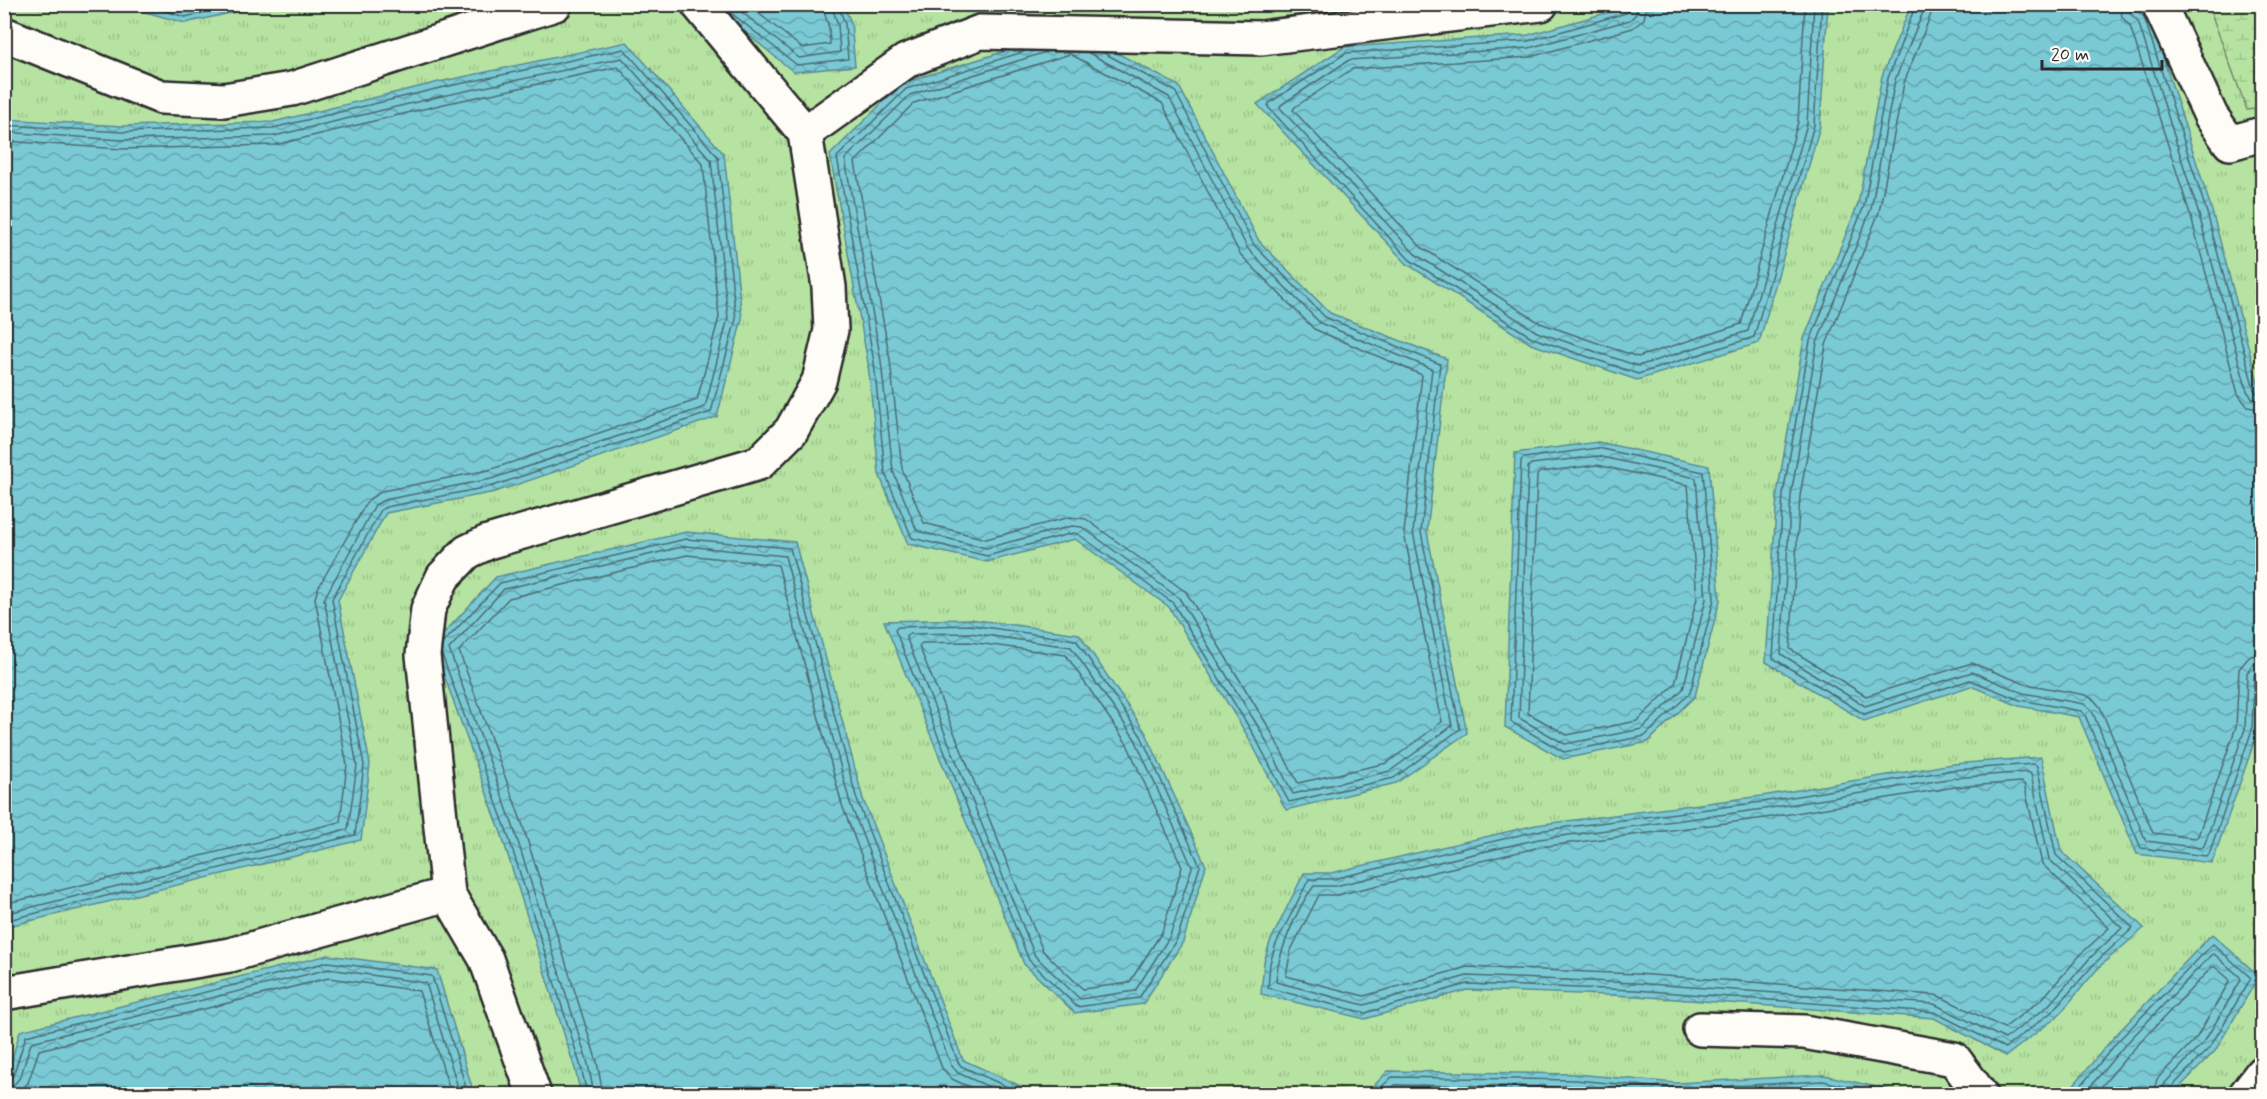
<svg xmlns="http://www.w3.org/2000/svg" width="2267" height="1099" font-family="Mynerve,sans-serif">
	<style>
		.grass { fill: url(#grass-tufts); stroke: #708766; stroke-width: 1.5 }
		.wetland { fill: url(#wetland-marsh); stroke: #708766; stroke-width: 1.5 }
		.water { fill: url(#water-waves); stroke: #5a8a92; stroke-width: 1.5 }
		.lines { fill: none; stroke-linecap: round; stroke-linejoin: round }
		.shore { stroke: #4b6b6f; stroke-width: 1.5 }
		.minor-casing { stroke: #2b2b2b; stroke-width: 38 }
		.minor { stroke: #fdfcf7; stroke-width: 33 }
	</style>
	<defs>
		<pattern id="grass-tufts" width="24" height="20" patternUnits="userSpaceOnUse" patternTransform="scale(1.5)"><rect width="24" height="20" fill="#b6e3a1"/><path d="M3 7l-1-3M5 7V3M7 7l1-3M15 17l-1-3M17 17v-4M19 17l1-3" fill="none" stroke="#9dc38b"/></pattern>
		<pattern id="wetland-marsh" width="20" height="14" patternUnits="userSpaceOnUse" patternTransform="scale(1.5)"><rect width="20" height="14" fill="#b6e3a1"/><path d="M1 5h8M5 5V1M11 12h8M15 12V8" fill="none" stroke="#9dc38b"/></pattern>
		<pattern id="water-waves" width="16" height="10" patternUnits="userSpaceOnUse" patternTransform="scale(1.5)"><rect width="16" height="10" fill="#7acad6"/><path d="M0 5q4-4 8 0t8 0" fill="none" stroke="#64a4ae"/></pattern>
	</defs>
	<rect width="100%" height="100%" fill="#fdfcf7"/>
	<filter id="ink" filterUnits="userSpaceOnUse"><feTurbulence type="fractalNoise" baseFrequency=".0167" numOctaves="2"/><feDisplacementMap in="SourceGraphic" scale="12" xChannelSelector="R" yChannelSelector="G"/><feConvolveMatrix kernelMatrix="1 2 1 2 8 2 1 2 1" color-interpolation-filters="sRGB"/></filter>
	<g filter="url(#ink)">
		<rect class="grass" x="5" y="5" width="2257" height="1089"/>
		<polygon class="wetland" points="2208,5 2262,5 2262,108 2247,110"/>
		<g class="water">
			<polygon points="120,5 267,5 185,23"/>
			<polygon points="723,5 843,5 851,22 855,66 794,72 725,16"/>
			<polygon points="1634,5 1828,5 1820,126 1759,343 1637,380 1531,344 1407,264 1257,104 1344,47 1528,35"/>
			<polygon points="1911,5 2140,5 2149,13 2212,211 2262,398 2262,561 2258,731 2212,863 2137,854 2079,717 2019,706 1971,686 1864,721 1766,662 1777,494 1804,339 1858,204 1882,76"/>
			<polygon points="1074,30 1179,86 1259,241 1330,313 1447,359 1427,532 1467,733 1396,783 1286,810 1250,740 1169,607 1075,539 987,562 908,544 879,474 868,363 830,155 902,83"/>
			<polygon points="627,42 724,154 742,319 717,417 495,492 386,513 338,600 370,764 361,840 5,927 5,119 122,126 273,122 439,82"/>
			<polygon points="1598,442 1709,466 1720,600 1695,696 1648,742 1563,759 1505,727 1515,453"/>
			<polygon points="686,532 795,542 863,799 963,1060 1038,1094 581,1094 575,1069 500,830 433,645 496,577"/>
			<polygon points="970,619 1079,634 1146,733 1206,866 1183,942 1143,1004 1075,1013 1024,964 884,621"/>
			<polygon points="2041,757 2061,851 2144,928 2099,967 2058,1016 2006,1056 1934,1018 1635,996 1467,990 1365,1019 1261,994 1264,962 1270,942 1304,873 1331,873 1536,825 1762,796 1953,764"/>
			<polygon points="2212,934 2259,976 2215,1051 2173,1094 2066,1094 2114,1037"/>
			<polygon points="328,955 437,970 474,1094 5,1094 5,1083 20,1031"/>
			<polygon points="1388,1071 1575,1074 1676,1083 1824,1075 1907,1094 1366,1094"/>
		</g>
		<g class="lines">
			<g class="shore">
				<polyline points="142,4 185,17 240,4"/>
				<polyline points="729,4 731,13 797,65 848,59 845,24 838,4"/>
				<polyline points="737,4 738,9 799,58 840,52 838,25 831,4"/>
				<polyline points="747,4 802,48 830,44 829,28 822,4"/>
				<polyline points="1631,4 1630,10 1626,13 1528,41 1346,53 1269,103 1268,107 1410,260 1533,338 1638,374 1754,337 1814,125 1822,4"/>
				<polyline points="1638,4 1636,14 1630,20 1529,48 1349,60 1281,105 1280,108 1415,254 1537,332 1638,366 1748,331 1807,124 1814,4"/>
				<polyline points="1647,4 1644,19 1633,28 1530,57 1352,69 1295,107 1293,110 1421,247 1540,323 1638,357 1741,324 1798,122 1805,4"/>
				<polyline points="1916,4 1888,78 1864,206 1810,341 1783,494 1773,658 1864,714 1970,680 2020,700 2081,711 2085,715 2141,848 2206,856 2209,854 2252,730 2254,676 2257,671 2262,670"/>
				<polyline points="1924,4 1923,12 1895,80 1871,209 1817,343 1791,495 1781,654 1865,706 1972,672 2023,693 2084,704 2092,711 2146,841 2201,848 2204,846 2245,729 2247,673 2252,665 2262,662"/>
				<polyline points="1933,4 1931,14 1904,83 1879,212 1826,345 1800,496 1790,649 1866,696 1972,663 2025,684 2086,695 2094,700 2100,707 2153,833 2195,838 2198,836 2236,727 2239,669 2249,657 2262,653"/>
				<polyline points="2120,4 2122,17 2130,26 2191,217 2238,394 2248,407 2262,410"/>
				<polyline points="2129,4 2130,13 2138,21 2199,215 2247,391 2253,399 2262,401"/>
				<polyline points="2136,4 2137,10 2144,17 2207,213 2254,389 2257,393 2262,394"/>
				<polyline points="1026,51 906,89 837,157 874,362 885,473 912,538 987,556 1073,533 1078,534 1173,603 1255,737 1289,802 1394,778 1460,729 1421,532 1440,364 1325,317 1254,245 1175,91 1104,53"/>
				<polyline points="1049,51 910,95 845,159 881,361 893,471 917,531 986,548 1072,526 1082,527 1179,598 1262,733 1293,794 1390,771 1452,726 1413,532 1432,369 1320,323 1248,249 1169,97 1087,52"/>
				<polygon points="1070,54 1162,103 1240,254 1314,329 1422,375 1404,533 1442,722 1387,763 1298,783 1269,728 1186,592 1086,519 1070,517 986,539 924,523 902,469 890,360 855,162 914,103"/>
				<polyline points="4,125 122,132 273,128 440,88 624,49 718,157 736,319 711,412 493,486 386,507 381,510 332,599 364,765 355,835 4,921"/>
				<polyline points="4,132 122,140 274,136 442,96 622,58 711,160 728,318 705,407 491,479 384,500 375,505 324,599 357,765 348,829 4,914"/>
				<polyline points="4,141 121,149 275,145 444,104 618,67 703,164 719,317 697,400 489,470 382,491 368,500 318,588 315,598 347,765 340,822 4,904"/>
				<polygon points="1598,448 1703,472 1714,599 1690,693 1645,736 1564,752 1511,722 1521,460 1524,458"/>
				<polygon points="1598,456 1696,478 1706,599 1683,689 1642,729 1565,744 1519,718 1528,467 1531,464"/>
				<polygon points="1597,465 1688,485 1697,598 1675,684 1637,721 1567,735 1528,713 1537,475 1540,472"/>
				<polygon points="970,625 1076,640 1141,736 1200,866 1177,939 1139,998 1077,1007 1029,960 895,630 898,627"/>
				<polygon points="970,633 1071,647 1135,739 1192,867 1170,936 1135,991 1080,999 1035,956 906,637 908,634"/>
				<polygon points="969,642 1066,655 1127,744 1182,867 1162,932 1129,983 1083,989 1043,951 919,646 922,643"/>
				<polyline points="442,644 500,583 686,539 790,548 857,800 958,1062 961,1066 1023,1094"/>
				<polyline points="441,652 506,829 581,1067 587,1094"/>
				<polygon points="2034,764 2037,766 2056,855 2133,928 2095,963 2053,1011 2005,1048 1934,1012 1635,990 1467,984 1365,1013 1268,988 1270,963 1276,944 1309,879 1333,879 1537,831 1762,802 1953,770"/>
				<path d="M 2028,772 L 2031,774 L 2049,859 L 2122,928 L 2090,958 L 2048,1006 L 2005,1039 L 1934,1004 L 1635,983 L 1467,976 L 1364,1005 L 1276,982 C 1277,956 1297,907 1314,886 L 1335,886 L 1539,839 L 1764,809 L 1954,778 Z"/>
				<polygon points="2021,782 2024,784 2042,864 2109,928 2083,952 2042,999 2004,1028 1943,998 1935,995 1636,974 1467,967 1364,996 1286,976 1291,950 1319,895 1337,895 1540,847 1765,818 1955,787"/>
				<polyline points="4,1080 9,1080 13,1076 26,1036 328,962 432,976 468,1094"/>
				<path d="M 4,1088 C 26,1086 23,1057 32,1042 L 329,969 L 426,983 L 460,1094"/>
				<polyline points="16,1094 28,1083 39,1050 329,978 419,991 451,1094"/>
				<polyline points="594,1094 588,1064 513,826 449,649 504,589 686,546 785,556 850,803 951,1065 958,1073 1005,1094"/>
				<polyline points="603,1094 597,1062 522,823 459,651 509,598 687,555 778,565 842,805 942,1068 952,1079 984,1094"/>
				<polyline points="1374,1094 1392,1077 1575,1080 1676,1089 1823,1081 1881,1094"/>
				<polyline points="1385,1094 1395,1085 1575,1087 1655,1094"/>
				<polyline points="1711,1094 1822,1089 1848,1094"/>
				<polyline points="2074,1094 2118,1041 2213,944 2251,978 2210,1047 2171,1088 2169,1094"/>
				<polyline points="2084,1094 2124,1046 2211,955 2214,954 2240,977 2241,980 2204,1042 2165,1083 2162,1094"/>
				<polyline points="2095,1094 2131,1052 2212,967 2215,967 2229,979 2229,982 2197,1037 2157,1079 2153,1094"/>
			</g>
			<defs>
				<g id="minor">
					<polyline points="2159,4 2211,116 2230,143 2262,134"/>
					<polyline points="4,34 161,97 224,100 292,89 555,4"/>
					<polyline points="805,133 906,61 980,32 1261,38 1541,4"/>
					<polyline points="4,993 230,955 448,894"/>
					<polyline points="1700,1029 1804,1032 1954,1059 1980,1094"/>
					<polyline points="534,1094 486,959 448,894 423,655 428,609 443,577 467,552 488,542 759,463 791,431 819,381 831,330 829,287 805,133 698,4"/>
					<polyline points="2246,1094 2262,1073"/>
				</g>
			</defs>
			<use href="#minor" class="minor-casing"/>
			<use href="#minor" class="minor"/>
		</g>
	</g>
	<rect width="2267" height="1099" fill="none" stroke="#fdfcf7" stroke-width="24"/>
	<rect x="12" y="12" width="2243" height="1075" fill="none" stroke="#2b2b2b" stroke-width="2" filter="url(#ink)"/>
	<path d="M2042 60v9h120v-9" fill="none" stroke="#2b2b2b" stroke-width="3"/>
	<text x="2051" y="60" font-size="18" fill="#2b2b2b" stroke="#fdfcf7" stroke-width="4.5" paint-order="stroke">20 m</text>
</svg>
